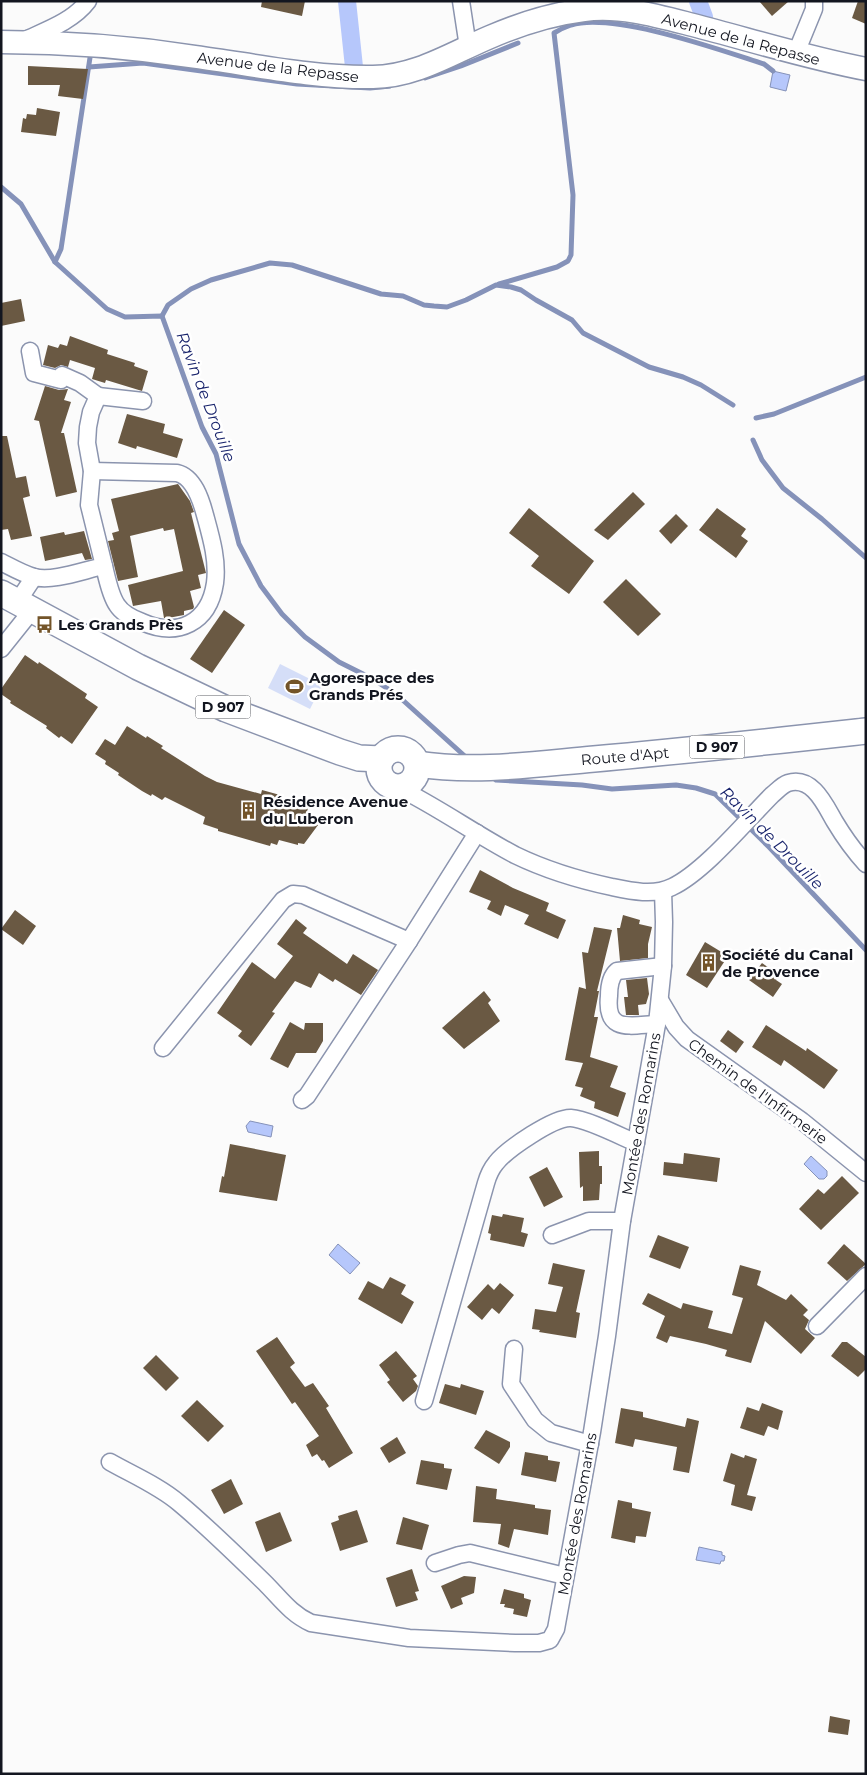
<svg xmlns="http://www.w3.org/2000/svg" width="867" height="1775" font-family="Montserrat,sans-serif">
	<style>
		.green { fill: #d5def8 }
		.water { fill: #b6c7fb; stroke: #8592b9 }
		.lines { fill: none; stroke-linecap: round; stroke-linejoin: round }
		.stream { stroke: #8592b9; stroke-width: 5 }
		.canal { stroke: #b6c7fb; stroke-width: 18 }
		.building { fill: #6a5943 }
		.street-casing { stroke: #8b94ae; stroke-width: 19 }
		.secondary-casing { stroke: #8b94ae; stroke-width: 25 }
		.primary-casing { stroke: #8b94ae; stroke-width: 28 }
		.street { stroke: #fff; stroke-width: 16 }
		.secondary { stroke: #fff; stroke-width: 22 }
		.primary { stroke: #fff; stroke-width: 25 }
		.labels { text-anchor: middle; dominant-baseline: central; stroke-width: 5; stroke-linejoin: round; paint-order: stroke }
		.shield { fill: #fff; stroke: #5a5c63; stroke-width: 1 }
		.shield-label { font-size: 14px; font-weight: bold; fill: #131620 }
		.street-label { font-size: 15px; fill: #131620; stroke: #fff }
		.poi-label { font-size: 15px; font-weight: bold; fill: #131620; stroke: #fff; text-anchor: start }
		.water-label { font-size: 16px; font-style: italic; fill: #19246c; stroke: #fff }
	</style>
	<rect width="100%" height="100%" fill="#fbfbfb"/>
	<polygon class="green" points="280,664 322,685 310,709 268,688"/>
	<g class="water">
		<polygon points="773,71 790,75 786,91 770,87"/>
		<polygon points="250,1121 273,1126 271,1137 248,1132 246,1126"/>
		<polygon points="811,1156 827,1171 827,1176 824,1179 819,1179 804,1164"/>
		<polygon points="338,1244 360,1263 350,1274 329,1255"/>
		<polygon points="699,1547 722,1552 722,1555 725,1556 724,1561 721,1561 720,1564 696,1560"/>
	</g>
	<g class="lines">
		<g class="stream">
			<polyline points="89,67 143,63 297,84 370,88 390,86"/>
			<polyline points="425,78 461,66 518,43"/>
			<polyline points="1,187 21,204 55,262 107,309 125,317 162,316 202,427 216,454 239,544 261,586 282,614 305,637 339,662 371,678 396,694 468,759"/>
			<polyline points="55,262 61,249 91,51"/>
			<path d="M 499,284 L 557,267 L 568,261 L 571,255 L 573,195 L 554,33 C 559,30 565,27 571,25 C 614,12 720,50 764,64 L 773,71"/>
			<polyline points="162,316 168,305 191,289 211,280 270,263 292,265 381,294 403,296 424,305 434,306 447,307 466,300 496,285 511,287 521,290 536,300 572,320 583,333 649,367 683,377 701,385 733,405"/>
			<polyline points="756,418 774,414 866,377"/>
			<polyline points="753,440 762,460 783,488 822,519 866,558"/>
			<polyline points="491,776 496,780 582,785 612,789 676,785 696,788 715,794 769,847 866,950"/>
		</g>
		<g class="canal">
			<polyline points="347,1 354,67"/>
			<polyline points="698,1 704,17"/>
		</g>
	</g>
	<g class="building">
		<polygon points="262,1 305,1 302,16 261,7"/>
		<polygon points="759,1 789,1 772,16"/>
		<polygon points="858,1 866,1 866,24 852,18"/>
		<polygon points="28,66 88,69 83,99 58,96 60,85 28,85"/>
		<polygon points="37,108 60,112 56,136 21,132 23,118 26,119 27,114 36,115"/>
		<polygon points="21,299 25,321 1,326 1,303"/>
		<polygon points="70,336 108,350 107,354 135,363 134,366 148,371 142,391 106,380 105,383 92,379 95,368 70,360 68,367 61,365 55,368 43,365 48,345 58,348 60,344 67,346"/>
		<polygon points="45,386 59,390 68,389 64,400 71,402 61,433 64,433 77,492 56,497 39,421 34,420"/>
		<polygon points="127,414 165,424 163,433 183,439 177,458 137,446 136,449 118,443"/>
		<polygon points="1,436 7,436 16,478 26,476 30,496 23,498 32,536 11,540 8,529 1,530"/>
		<polygon points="178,484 190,501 194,512 191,513 206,573 198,575 201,588 190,591 194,607 193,609 184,611 184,615 168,618 164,618 161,601 133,606 128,585 183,571 174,529 164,531 163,528 130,536 138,577 118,581 108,541 114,540 112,533 119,531 111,499"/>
		<polygon points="633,492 645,504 608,540 594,530"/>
		<polygon points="529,508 594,561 569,594 531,566 539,556 509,533"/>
		<polygon points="717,508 746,529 741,536 748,541 736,558 699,530"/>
		<polygon points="676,514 688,526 671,544 659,531"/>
		<polygon points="84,531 92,559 85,560 82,553 45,561 40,537 64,532 65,535"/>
		<polygon points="626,579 661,614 638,636 603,602"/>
		<polygon points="224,610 245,625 212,673 190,659"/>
		<polygon points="25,655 38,664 39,662 87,694 85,698 98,707 72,744 61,736 59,738 46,728 47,726 10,703 11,701 1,694 1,689"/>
		<polygon points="127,726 146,738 147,736 163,746 161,748 205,776 217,782 261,794 262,790 280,795 279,798 308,807 307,813 324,817 304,844 298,843 298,845 279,840 277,845 271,843 270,846 218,831 218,829 203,824 205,817 165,797 162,800 152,794 151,796 142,791 118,775 119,773 105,764 106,761 95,754 105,739 115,745"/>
		<polygon points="480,870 513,888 549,903 546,911 566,920 558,939 524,924 529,915 505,905 501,916 487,909 491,901 469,892"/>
		<polygon points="15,910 36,926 23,945 1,929"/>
		<polygon points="623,915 640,920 639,924 652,927 648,944 648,958 620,961 617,928 620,928"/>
		<polygon points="296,919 307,928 303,933 347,964 353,954 378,970 361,995 335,979 333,982 319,973 311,988 295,981 272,1012 275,1013 251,1046 238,1036 242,1031 217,1013 252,962 275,979 293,956 277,944"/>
		<polygon points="594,927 612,930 597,991 599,991 594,1017 598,1017 590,1057 618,1066 610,1087 626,1093 618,1117 594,1108 595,1102 580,1096 583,1088 575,1086 583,1063 565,1060 579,987 586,989 582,952 588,953"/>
		<polygon points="705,942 728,956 707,988 686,975"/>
		<polygon points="762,963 779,975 776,980 782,984 773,997 749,980"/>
		<polygon points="647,978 649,994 646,1004 638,1005 639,1015 626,1015 624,997 628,997 626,980"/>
		<polygon points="484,991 491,1000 488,1003 500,1021 464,1049 442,1028"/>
		<polygon points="290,1022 304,1030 305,1023 323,1023 323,1041 316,1053 296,1053 288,1068 270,1059"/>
		<polygon points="766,1025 806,1051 807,1048 838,1070 824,1089 784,1060 781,1066 752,1047"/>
		<polygon points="728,1030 744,1042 736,1053 720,1041"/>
		<polygon points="230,1144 286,1155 277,1201 219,1192 222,1176 224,1177"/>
		<polygon points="599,1151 599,1166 602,1166 602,1184 600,1184 599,1200 583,1201 583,1186 580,1188 579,1152"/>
		<polygon points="684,1153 720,1158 717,1182 663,1175 664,1162 683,1164"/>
		<polygon points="547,1167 563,1197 544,1207 529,1177"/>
		<polygon points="842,1176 859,1193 821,1230 799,1209 818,1189 824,1194"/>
		<polygon points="503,1214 524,1218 521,1232 528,1234 524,1247 490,1240 491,1234 488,1233 492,1215 502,1217"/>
		<polygon points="658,1235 689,1247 680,1269 649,1257"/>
		<polygon points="844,1244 866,1264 847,1281 827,1263"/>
		<polygon points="553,1263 585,1270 576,1312 580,1313 576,1338 539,1332 540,1330 532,1329 535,1309 556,1312 563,1287 548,1284"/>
		<polygon points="740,1265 761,1271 757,1285 786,1300 791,1294 808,1310 803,1315 809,1320 805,1329 815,1338 801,1354 765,1321 751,1363 725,1356 727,1350 706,1344 670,1336 667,1343 656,1338 665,1316 642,1304 648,1293 681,1309 683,1303 713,1311 708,1328 732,1334 743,1298 732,1295"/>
		<polygon points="390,1277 406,1285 401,1294 414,1302 402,1324 358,1299 368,1281 383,1289"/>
		<polygon points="500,1283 514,1295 499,1314 492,1308 482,1320 467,1307 488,1284 494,1290"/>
		<polygon points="277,1337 295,1363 290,1367 305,1387 313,1383 329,1406 326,1408 353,1453 329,1468 324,1460 322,1461 317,1454 312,1457 306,1445 319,1436 295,1402 292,1404 256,1351"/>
		<polygon points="842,1342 847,1342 866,1357 866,1369 858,1377 831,1356"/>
		<polygon points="396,1351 417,1376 413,1379 418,1386 416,1391 403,1402 387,1382 390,1380 379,1365"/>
		<polygon points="156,1355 179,1378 166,1391 143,1368"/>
		<polygon points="445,1384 460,1388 461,1384 484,1391 476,1415 439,1403"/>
		<polygon points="197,1400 224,1426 208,1442 181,1416"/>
		<polygon points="762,1403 783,1411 778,1430 768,1426 764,1436 740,1428 747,1407 759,1411"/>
		<polygon points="621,1408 643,1412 643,1417 685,1427 687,1418 699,1421 689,1473 673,1470 677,1447 635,1439 633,1447 615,1443"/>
		<polygon points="486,1430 510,1442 510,1447 499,1464 474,1448"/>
		<polygon points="397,1437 406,1453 389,1463 380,1448"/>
		<polygon points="525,1452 548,1456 548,1460 560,1462 556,1482 521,1475"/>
		<polygon points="731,1453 744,1458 745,1455 757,1459 747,1495 756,1497 752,1511 731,1505 735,1485 723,1481"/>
		<polygon points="421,1460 444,1464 444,1468 452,1469 447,1490 416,1484"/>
		<polygon points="231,1479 243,1504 224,1514 211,1490"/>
		<polygon points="476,1486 497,1489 496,1499 535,1505 535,1508 551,1510 548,1535 514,1529 509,1548 498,1544 501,1524 473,1522"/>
		<polygon points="618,1500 632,1503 632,1508 651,1512 646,1537 636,1536 635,1543 611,1538"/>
		<polygon points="357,1510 368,1542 340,1551 331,1523 339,1520 338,1516"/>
		<polygon points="280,1512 292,1541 266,1552 255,1522"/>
		<polygon points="403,1517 429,1525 422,1550 396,1544"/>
		<polygon points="412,1569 419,1591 415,1592 418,1600 396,1607 386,1578"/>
		<polygon points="464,1576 476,1577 474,1593 461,1598 463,1604 451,1609 441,1586"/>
		<polygon points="504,1589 524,1594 524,1598 531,1600 527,1617 513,1614 514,1609 504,1607 505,1604 500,1604"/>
		<polygon points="830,1716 850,1720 848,1735 828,1732"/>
	</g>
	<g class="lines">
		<defs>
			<g id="street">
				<polyline points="461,1 468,47"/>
				<path d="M 25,40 C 47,30 73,21 88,1"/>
				<polyline points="796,53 814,9 814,1"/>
				<polyline points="98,396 143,401"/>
				<path d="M 92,471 L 177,473 C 194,477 201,500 205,515 C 211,537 218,560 215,583 C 209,623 178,638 142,622 C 134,619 122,613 117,605 C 110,595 107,578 104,566"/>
				<path d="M 1,562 C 11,567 23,574 34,577 C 53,582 84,570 104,566 L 89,505 L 92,471 L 87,443 L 88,427 L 91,412 L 98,396 L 80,383 L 62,375 L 61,380 L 34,373 L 30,351"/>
				<polyline points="18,601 34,577"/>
				<polyline points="1,649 33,609"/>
				<path d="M 397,787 C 438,807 475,834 515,855 C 546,870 579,880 612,887 C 631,891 654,896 672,887 C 704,872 746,821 772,795 C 777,791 782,785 788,783 C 813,775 826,807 835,822 C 844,837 854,851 866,864"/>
				<polyline points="409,941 477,833"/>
				<polyline points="660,1000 676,1027 687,1039 802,1121 866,1173"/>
				<path d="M 657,1024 C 631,1025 605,1034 609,996 C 609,988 610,977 617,971 L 663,966"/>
				<polyline points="163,1048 283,900 293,894 303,895 409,941 307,1096 302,1100"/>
				<polyline points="552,1235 589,1221 622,1221"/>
				<polyline points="817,1326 866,1276"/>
				<polyline points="514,1349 511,1384 535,1420 551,1433 590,1444"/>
				<path d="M 424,1401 L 486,1183 C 488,1176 491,1169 496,1163 C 507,1149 554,1117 571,1118 C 587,1119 620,1136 636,1143"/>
				<path d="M 110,1462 C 133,1475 159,1486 179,1503 C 209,1528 237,1556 265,1583 C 280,1598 291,1614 311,1623 L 409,1638 L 515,1643 L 539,1643 L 550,1640 L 556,1629 L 592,1432 L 607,1336 L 622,1221 L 657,1024 L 663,966 L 664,922 L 663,891"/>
				<polyline points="435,1563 459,1555 470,1553 565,1576"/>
			</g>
			<path id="secondary" d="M 1,42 C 67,42 131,47 196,57 C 254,65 314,78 373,77 C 415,77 452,53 490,37 C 520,24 551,14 584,10 C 620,5 658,16 693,25 C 751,40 808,58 866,69"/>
			<g id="primary">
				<polyline points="1,593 138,667 226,709 340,752 359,758 381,759"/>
				<circle cx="398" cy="768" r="19"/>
				<path d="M 417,764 C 476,773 536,764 594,759 C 685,751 775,741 866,731"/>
			</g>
		</defs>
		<use href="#street" class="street-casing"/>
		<use href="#secondary" class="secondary-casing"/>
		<use href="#primary" class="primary-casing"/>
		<use href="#street" class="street"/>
		<use href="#secondary" class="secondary"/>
		<use href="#primary" class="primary"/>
	</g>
	<defs>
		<symbol id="bus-bare" viewBox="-9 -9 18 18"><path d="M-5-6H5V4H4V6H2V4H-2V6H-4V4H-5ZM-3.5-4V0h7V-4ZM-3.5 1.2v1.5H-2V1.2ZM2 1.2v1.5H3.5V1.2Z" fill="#735429" stroke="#fff" stroke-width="2.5" paint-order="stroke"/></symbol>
		<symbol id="stadium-bare" viewBox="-9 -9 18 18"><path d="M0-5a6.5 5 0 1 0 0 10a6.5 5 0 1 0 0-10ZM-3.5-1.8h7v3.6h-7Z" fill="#735429" stroke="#fff" stroke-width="2.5" paint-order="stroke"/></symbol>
		<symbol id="building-bare" viewBox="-9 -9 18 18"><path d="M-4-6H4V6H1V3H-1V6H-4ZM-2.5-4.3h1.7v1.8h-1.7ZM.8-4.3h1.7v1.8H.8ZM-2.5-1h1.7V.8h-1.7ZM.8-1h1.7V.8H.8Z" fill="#735429" stroke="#fff" stroke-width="2.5" paint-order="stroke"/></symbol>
	</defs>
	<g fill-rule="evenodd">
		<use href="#bus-bare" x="32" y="612" width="25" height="25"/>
		<use href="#stadium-bare" x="282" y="674" width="25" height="25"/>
		<use href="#building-bare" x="236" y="798" width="25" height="25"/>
		<use href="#building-bare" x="696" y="950" width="25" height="25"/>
	</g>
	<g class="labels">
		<g class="shield">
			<rect x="195.5" y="695.5" width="55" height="23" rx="4"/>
			<rect x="689.5" y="735.5" width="55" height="23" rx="4"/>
		</g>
		<g class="shield-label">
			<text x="223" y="707">D 907</text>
			<text x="717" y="747">D 907</text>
		</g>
		<g class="street-label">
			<text transform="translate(741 39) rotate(15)">Avenue de la Repasse</text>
			<text transform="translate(278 67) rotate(7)">Avenue de la Repasse</text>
			<text transform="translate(625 756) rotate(-5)">Route d'Apt</text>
			<text transform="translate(758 1091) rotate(36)">Chemin de l'Infirmerie</text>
			<text transform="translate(641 1114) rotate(-80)">Montée des Romarins</text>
			<text transform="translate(577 1514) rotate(-80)">Montée des Romarins</text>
		</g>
		<g class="poi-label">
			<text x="58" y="624">Les Grands Près</text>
			<text x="309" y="677">Agorespace des<tspan x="309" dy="17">Grands Prés</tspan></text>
			<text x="263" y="801">Résidence Avenue<tspan x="263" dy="17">du Luberon</tspan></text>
			<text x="722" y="954">Société du Canal<tspan x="722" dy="17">de Provence</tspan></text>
		</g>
		<g class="water-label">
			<text transform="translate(206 397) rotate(69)">Ravin de Drouille</text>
			<text transform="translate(772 838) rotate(45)">Ravin de Drouille</text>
		</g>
	</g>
	<rect width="867" height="1775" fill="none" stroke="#131620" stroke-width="5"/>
</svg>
